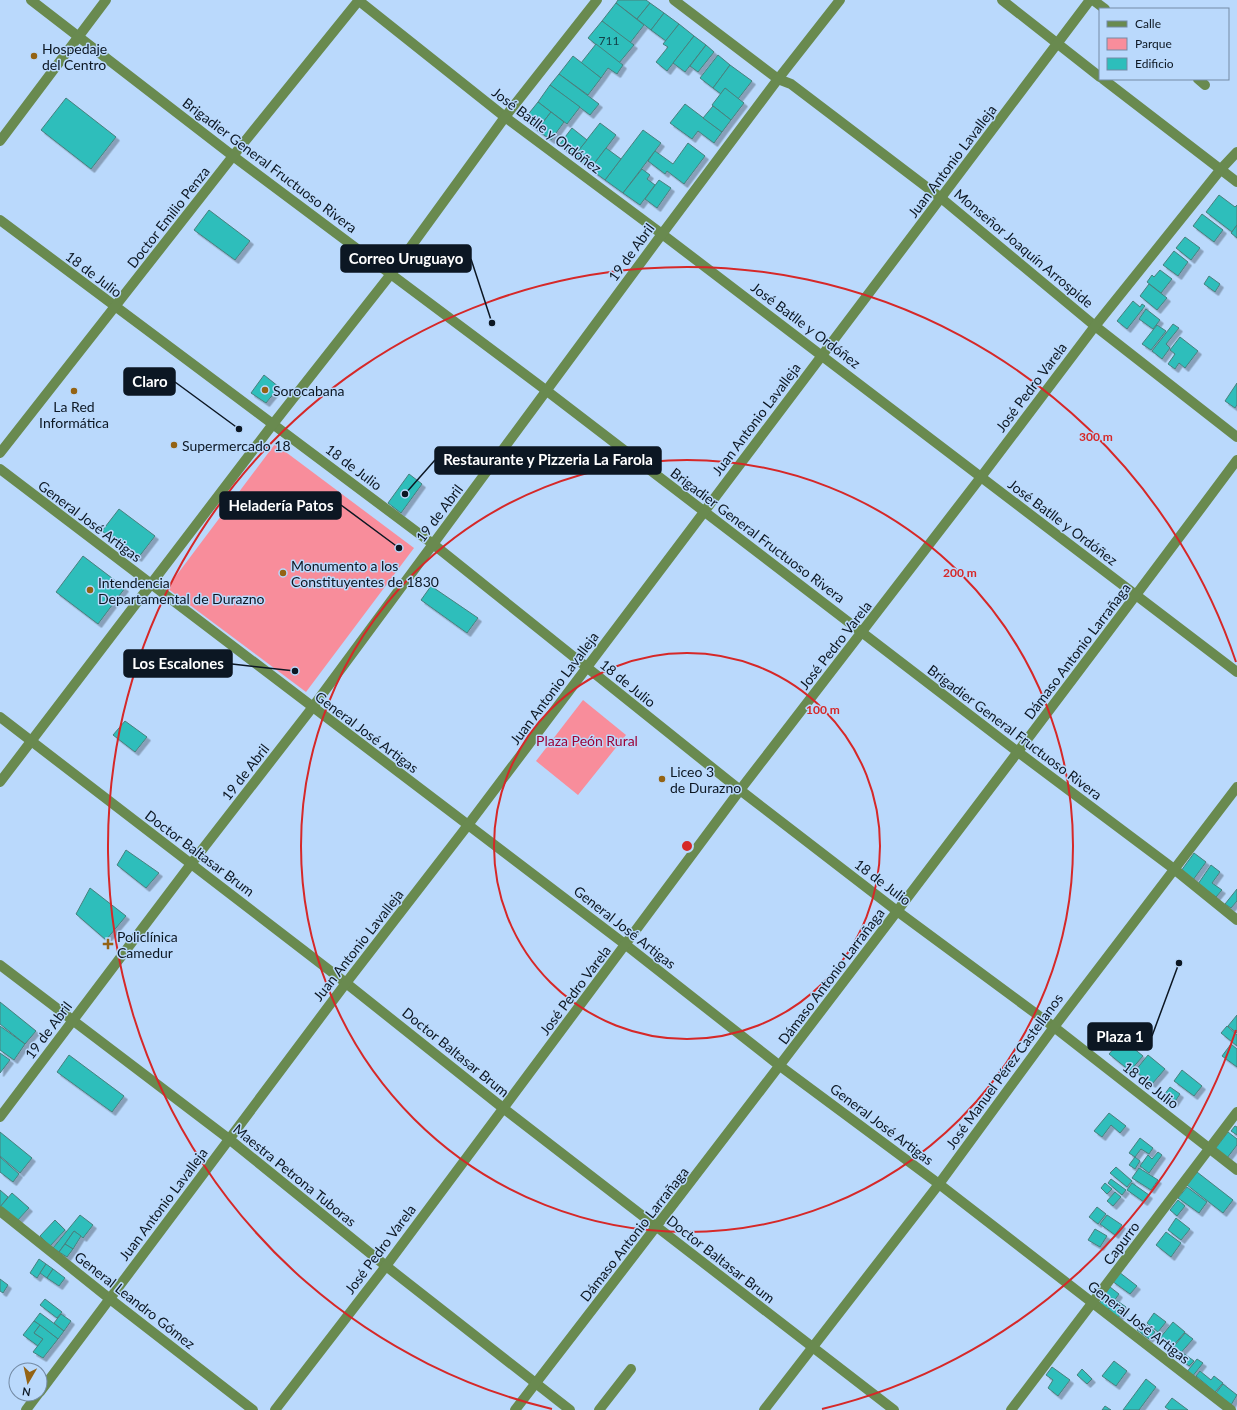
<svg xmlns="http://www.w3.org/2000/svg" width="1237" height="1410" font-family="Lato,sans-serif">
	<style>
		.green { fill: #f88d9b }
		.building { fill: #2dbebb; stroke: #48807d; filter: url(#shadow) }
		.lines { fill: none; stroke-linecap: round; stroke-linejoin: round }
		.minor { stroke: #698a4f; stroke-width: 10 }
		.ring { fill: none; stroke: #d62828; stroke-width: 2 }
		.poi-dot { fill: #946314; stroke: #bad9fc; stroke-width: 1.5 }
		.labels { text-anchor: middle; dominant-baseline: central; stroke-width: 3; stroke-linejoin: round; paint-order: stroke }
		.number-label { font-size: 12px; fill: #144149 }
		.poi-label { font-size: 14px; fill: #0c1723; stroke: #bad9fc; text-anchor: start }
		.street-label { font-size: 14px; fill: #0c1723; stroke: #bad9fc }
		.park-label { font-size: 14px; fill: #9c0338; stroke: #bad9fc }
		.centre { fill: #d62828; stroke: #bad9fc; stroke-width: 2 }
		.ring-label { font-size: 12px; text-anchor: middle; font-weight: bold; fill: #d62828; stroke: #bad9fc; stroke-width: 3; stroke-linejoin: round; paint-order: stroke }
		.leader { fill: none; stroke: #0c1723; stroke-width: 1.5 }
		.callout-dot { fill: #0c1723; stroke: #bad9fc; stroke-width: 1.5 }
		.callout { fill: #0c1723; stroke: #0c1723; stroke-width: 1.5 }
		.callout-label { font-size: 15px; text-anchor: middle; font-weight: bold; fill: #fff }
	</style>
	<defs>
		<filter id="shadow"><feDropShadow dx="3.5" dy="3.5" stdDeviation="0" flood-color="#0004"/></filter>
	</defs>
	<rect width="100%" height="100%" fill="#bad9fc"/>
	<g class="green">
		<polygon points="275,444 414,548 306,692 167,588"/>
		<polygon points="583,700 626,735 578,795 536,761"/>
	</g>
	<g class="building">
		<polygon points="618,0 646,0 650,3 637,19 616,3"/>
		<polygon points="616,3 644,25 630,43 602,21"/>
		<polygon points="650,3 664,13 651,30 637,19"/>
		<polygon points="664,13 679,24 666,41 651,30"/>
		<polygon points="602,21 634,45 619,63 588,38"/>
		<polygon points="679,24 694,36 667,71 656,62 668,47 663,44"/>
		<polygon points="694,36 706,45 685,72 673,63"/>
		<polygon points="596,44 623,65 617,74 608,68 601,78 581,63"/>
		<polygon points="706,45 714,52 698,72 690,66"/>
		<polygon points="718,55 730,65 713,88 700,78"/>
		<polygon points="573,56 601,78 588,95 559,74"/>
		<polygon points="730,65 752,81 738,99 725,88 721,94 713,88"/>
		<polygon points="559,74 599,104 590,115 550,85"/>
		<polygon points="550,85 580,107 567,124 538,102"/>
		<polygon points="725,88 744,103 731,120 712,105"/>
		<polygon points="66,98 116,137 91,169 41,130"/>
		<polygon points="538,102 551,112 537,130 527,122 526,117"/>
		<polygon points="685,104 722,132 714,143 698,131 692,139 670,123"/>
		<polygon points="713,106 731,120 722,132 703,118"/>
		<polygon points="551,112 564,122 551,140 537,130"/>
		<polygon points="600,123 616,135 590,169 574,156"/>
		<polygon points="572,128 587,140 574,156 559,145"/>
		<polygon points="643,130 661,143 623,193 605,180"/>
		<polygon points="688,143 705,156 684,184 667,171 665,174 648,161 655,151 673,164"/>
		<polygon points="606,148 621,159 605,180 590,169"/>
		<polygon points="642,169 650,175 647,179 655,185 640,205 623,193"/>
		<polygon points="659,180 671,188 657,208 645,199"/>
		<polygon points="1219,195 1235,207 1237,205 1237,225 1232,232 1206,212"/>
		<polygon points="209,210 250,241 235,260 194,230"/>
		<polygon points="1202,214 1223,230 1214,242 1193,226"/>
		<polygon points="1237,225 1237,238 1231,233"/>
		<polygon points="1185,237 1200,248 1191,260 1176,248"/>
		<polygon points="1174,251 1188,262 1178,276 1163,265"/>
		<polygon points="1160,270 1172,279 1161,293 1147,282 1152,275 1154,277"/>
		<polygon points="1209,276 1220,284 1215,292 1204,284"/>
		<polygon points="1149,284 1167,298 1157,310 1140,296"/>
		<polygon points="1133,301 1140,307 1142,304 1145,306 1127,329 1117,321"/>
		<polygon points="1146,309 1160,320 1153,329 1139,319"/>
		<polygon points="1173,324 1179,328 1166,344 1170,348 1162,359 1152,351"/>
		<polygon points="1157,325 1166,331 1151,350 1142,344"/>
		<polygon points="1180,337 1198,351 1185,368 1179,363 1175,369 1168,364 1175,354 1170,350"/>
		<polygon points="264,375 279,387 266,403 251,393"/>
		<polygon points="1237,383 1237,405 1235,408 1225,401"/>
		<polygon points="409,474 422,484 401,513 388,503"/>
		<polygon points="119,509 155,536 138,558 102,531"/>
		<polygon points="83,556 125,588 98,624 56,592"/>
		<polygon points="431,586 478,618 467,633 421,600"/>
		<polygon points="125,721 147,737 135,752 113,735"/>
		<polygon points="126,850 159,873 146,888 117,865"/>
		<polygon points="1194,853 1206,862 1193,880 1181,871"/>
		<polygon points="1211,865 1220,872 1212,883 1222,890 1216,897 1198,884"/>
		<polygon points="90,888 126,916 106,940 76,914"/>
		<polygon points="1237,889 1237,901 1231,908 1225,904"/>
		<polygon points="0,1002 36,1031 25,1044 0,1024"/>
		<polygon points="1237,1015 1237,1033 1228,1026"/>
		<polygon points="0,1026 25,1044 14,1060 0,1050"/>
		<polygon points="1227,1026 1237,1035 1237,1046 1221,1033"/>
		<polygon points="1122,1039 1143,1056 1130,1071 1109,1054"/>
		<polygon points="1231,1044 1237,1049 1237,1067 1222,1056"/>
		<polygon points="0,1053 10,1060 0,1073"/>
		<polygon points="69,1055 124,1096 112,1112 57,1072"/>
		<polygon points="1148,1055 1165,1069 1152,1084 1135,1071"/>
		<polygon points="1182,1070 1202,1086 1194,1096 1174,1081"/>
		<polygon points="1170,1087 1180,1094 1174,1103 1164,1095"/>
		<polygon points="1109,1113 1126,1126 1120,1133 1111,1125 1102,1137 1094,1131"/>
		<polygon points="1235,1126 1237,1127 1237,1135 1231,1131"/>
		<polygon points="0,1132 32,1158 20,1173 0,1156"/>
		<polygon points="1228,1132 1237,1139 1237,1145 1227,1158 1215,1149"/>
		<polygon points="1140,1138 1153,1148 1149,1154 1141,1149 1135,1157 1129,1153"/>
		<polygon points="1158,1152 1162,1155 1149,1173 1140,1166 1148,1155 1152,1159"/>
		<polygon points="0,1157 19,1174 13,1182 0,1172"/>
		<polygon points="1135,1157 1140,1161 1135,1169 1129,1165"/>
		<polygon points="1116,1167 1132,1181 1127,1187 1110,1173"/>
		<polygon points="1139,1168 1158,1180 1151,1190 1132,1178"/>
		<polygon points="1197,1172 1233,1200 1223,1213 1187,1185"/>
		<polygon points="1111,1179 1126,1190 1122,1195 1108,1183"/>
		<polygon points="1105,1183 1112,1189 1107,1194 1101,1188"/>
		<polygon points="1132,1183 1149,1195 1144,1202 1127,1190"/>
		<polygon points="1187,1187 1207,1202 1199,1213 1178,1198"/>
		<polygon points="0,1190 8,1197 0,1207"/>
		<polygon points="1115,1192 1121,1197 1113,1206 1107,1201"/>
		<polygon points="12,1193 29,1208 16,1222 0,1207"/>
		<polygon points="1178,1200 1185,1206 1177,1216 1170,1210"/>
		<polygon points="1097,1207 1106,1214 1098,1224 1089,1217"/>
		<polygon points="80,1215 93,1225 83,1238 74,1231 59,1252 53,1248"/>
		<polygon points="1107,1215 1122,1225 1115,1235 1100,1224"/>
		<polygon points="1176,1218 1190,1229 1181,1240 1168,1230"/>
		<polygon points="55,1220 65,1230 50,1246 40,1236"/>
		<polygon points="1095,1229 1107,1236 1100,1247 1088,1240"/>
		<polygon points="74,1231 81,1236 73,1249 65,1244"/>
		<polygon points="1166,1232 1181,1243 1171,1257 1156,1245"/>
		<polygon points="65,1244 73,1249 67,1257 59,1252"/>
		<polygon points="39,1259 46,1264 37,1278 30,1273"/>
		<polygon points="46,1264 53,1269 47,1278 40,1273"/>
		<polygon points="53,1269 65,1278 59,1286 47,1278"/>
		<polygon points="1119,1272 1137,1286 1130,1294 1112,1281"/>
		<polygon points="0,1279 8,1285 3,1293 0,1291"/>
		<polygon points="1110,1287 1119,1294 1107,1311 1098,1305"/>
		<polygon points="45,1299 62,1312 57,1318 40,1305"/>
		<polygon points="1116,1300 1126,1307 1118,1318 1108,1310"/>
		<polygon points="40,1313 64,1331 58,1339 34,1321"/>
		<polygon points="1154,1313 1166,1322 1158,1332 1147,1323"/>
		<polygon points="61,1314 71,1321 64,1331 54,1323"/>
		<polygon points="34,1321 40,1325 34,1333 43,1339 38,1346 23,1335"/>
		<polygon points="1143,1322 1155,1332 1149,1339 1137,1330"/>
		<polygon points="1173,1322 1185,1332 1172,1347 1160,1338"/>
		<polygon points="40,1325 58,1339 43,1358 33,1352 43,1339 34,1333"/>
		<polygon points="1185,1333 1193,1339 1178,1356 1171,1350"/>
		<polygon points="1183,1353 1194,1361 1189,1366 1179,1358"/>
		<polygon points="1197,1359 1203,1363 1192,1377 1186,1373"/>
		<polygon points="1114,1361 1127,1371 1116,1386 1102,1376"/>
		<polygon points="1052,1367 1070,1380 1058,1396 1048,1388 1053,1380 1046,1375"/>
		<polygon points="1082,1369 1092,1379 1087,1384 1077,1375"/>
		<polygon points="1200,1371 1211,1380 1214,1376 1223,1383 1215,1392 1196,1376"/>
		<polygon points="1146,1379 1156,1387 1139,1410 1123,1410"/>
		<polygon points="1223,1384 1237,1395 1231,1405 1216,1393"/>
		<polygon points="1172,1398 1188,1410 1169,1410 1165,1407"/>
		<polygon points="1105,1406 1111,1410 1102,1410"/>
	</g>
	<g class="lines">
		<g class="minor">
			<polyline points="31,0 233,156 547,391 1018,752 1174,869 1237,920"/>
			<polyline points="358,0 505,117 662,234 1237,672"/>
			<polyline points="674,0 778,79 791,84 941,198 1095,326 1237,437"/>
			<polyline points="1002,0 1100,77"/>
			<polyline points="1093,0 1105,9"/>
			<polyline points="1103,79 1237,182"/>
			<polyline points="1198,79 1205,85"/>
			<polyline points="0,141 106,0"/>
			<polyline points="0,220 433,544 740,790 897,911 1054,1027 1237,1170"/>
			<polyline points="0,453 233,156 359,0"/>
			<polyline points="0,469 626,945 780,1066 939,1184 1231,1410"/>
			<polyline points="0,717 346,983 503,1108 894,1410"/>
			<polyline points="0,782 273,424 391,274 505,117 597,0"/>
			<polyline points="0,965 229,1139 386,1266 570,1410"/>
			<polyline points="0,1117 191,864 312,708 662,234 778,79 840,0"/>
			<polyline points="0,1211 110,1299 253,1410"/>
			<polyline points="40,1392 346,983 468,825 1090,0"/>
			<polyline points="26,1410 38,1394"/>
			<polyline points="275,1410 386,1266 740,790 981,477 1095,326 1221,169 1237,152"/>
			<path d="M 515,1410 C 758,1095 999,779 1237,460"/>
			<polyline points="599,1410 631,1369"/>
			<polyline points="764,1410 939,1184 1054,1027 1237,787"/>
			<polyline points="1011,1410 1237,1112"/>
		</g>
	</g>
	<g class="ring">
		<circle cx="687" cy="846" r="193"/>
		<circle cx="687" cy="846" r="386"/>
		<path d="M1236 1030A579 579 0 0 1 822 1409M552 1409A579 579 0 1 1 1236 662"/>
	</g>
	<g class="poi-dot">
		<circle cx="34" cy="56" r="4"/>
		<circle cx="265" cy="390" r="4"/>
		<circle cx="74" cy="391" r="4"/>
		<circle cx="174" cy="445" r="4"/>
		<circle cx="283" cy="573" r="4"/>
		<circle cx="90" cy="590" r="4"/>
		<circle cx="662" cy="779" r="4"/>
		<path d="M106 938h4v4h4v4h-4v4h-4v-4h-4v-4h4z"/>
	</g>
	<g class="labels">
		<g class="number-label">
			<text x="609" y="40">711</text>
		</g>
		<g class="poi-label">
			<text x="42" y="48">Hospedaje<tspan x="42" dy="16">del Centro</tspan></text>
			<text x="273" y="390">Sorocabana</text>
			<text x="74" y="406" text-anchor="middle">La Red<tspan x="74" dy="16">Informática</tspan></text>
			<text x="182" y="445">Supermercado 18</text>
			<text x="291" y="565">Monumento a los<tspan x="291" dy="16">Constituyentes de 1830</tspan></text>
			<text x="98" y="582">Intendencia<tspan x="98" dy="16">Departamental de Durazno</tspan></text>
			<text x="670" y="771">Liceo 3<tspan x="670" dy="16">de Durazno</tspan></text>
			<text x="117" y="936">Policlínica<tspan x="117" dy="16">Camedur</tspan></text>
		</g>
		<g class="street-label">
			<text transform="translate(547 130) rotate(37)">José Batlle y Ordóñez</text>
			<text transform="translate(952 161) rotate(-53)">Juan Antonio Lavalleja</text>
			<text transform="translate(270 165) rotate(37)">Brigadier General Fructuoso Rivera</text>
			<text transform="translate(168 217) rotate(-52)">Doctor Emilio Penza</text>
			<text transform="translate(1024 248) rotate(40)">Monseñor Joaquín Arrospide</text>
			<text transform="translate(631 252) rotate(-54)">19 de Abril</text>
			<text transform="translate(94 274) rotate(37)">18 de Julio</text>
			<text transform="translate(806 325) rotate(37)">José Batlle y Ordóñez</text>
			<text transform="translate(1031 387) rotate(-53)">José Pedro Varela</text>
			<text transform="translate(756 419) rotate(-53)">Juan Antonio Lavalleja</text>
			<text transform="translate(354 467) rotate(37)">18 de Julio</text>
			<text transform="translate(439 513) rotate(-53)">19 de Abril</text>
			<text transform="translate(90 521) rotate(37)">General José Artigas</text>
			<text transform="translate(1063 522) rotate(37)">José Batlle y Ordóñez</text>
			<text transform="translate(758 535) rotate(37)">Brigadier General Fructuoso Rivera</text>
			<text transform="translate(835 645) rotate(-52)">José Pedro Varela</text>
			<text transform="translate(1077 651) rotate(-53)">Dámaso Antonio Larrañaga</text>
			<text transform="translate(628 683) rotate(39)">18 de Julio</text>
			<text transform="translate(554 688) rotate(-53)">Juan Antonio Lavalleja</text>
			<text transform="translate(367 732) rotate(37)">General José Artigas</text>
			<text transform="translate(1015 732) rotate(37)">Brigadier General Fructuoso Rivera</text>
			<text transform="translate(245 772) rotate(-52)">19 de Abril</text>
			<text transform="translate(200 853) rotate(37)">Doctor Baltasar Brum</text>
			<text transform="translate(883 882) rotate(37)">18 de Julio</text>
			<text transform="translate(625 927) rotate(38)">General José Artigas</text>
			<text transform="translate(358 945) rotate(-52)">Juan Antonio Lavalleja</text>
			<text transform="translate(831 976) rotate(-53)">Dámaso Antonio Larrañaga</text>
			<text transform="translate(575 990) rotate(-53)">José Pedro Varela</text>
			<text transform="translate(48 1030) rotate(-53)">19 de Abril</text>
			<text transform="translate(456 1052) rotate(39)">Doctor Baltasar Brum</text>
			<text transform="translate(1004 1071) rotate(-54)">José Manuel Pérez Castellanos</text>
			<text transform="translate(1151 1085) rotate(38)">18 de Julio</text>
			<text transform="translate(882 1124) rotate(37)">General José Artigas</text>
			<text transform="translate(295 1175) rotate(39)">Maestra Petrona Tuboras</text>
			<text transform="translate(163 1204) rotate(-53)">Juan Antonio Lavalleja</text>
			<text transform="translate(634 1234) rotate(-52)">Dámaso Antonio Larrañaga</text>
			<text transform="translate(1121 1243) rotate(-53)">Capurro</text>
			<text transform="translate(380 1249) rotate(-53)">José Pedro Varela</text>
			<text transform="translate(721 1259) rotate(38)">Doctor Baltasar Brum</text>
			<text transform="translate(135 1300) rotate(38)">General Leandro Gómez</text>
			<text transform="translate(1139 1322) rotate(38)">General José Artigas</text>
		</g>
		<g class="park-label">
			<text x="587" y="740">Plaza Peón Rural</text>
		</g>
	</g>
	<circle cx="687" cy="846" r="6" class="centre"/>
	<g class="ring-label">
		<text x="1096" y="441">300 m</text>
		<text x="960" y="577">200 m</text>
		<text x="823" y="714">100 m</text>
	</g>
	<path class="leader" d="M492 323L471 259M239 429L175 382M405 494L435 460M399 548L341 505M295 671L232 664M1179 963L1152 1036"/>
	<g class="callout-dot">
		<circle cx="492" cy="323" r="4"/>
		<circle cx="239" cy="429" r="4"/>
		<circle cx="405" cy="494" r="4"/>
		<circle cx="399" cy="548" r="4"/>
		<circle cx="295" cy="671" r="4"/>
		<circle cx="1179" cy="963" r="4"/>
	</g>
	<g class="callout">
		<rect x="341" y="245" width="130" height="27" rx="4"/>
		<rect x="124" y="368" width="51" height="27" rx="4"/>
		<rect x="435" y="447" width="226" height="27" rx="4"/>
		<rect x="220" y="492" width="121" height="27" rx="4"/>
		<rect x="124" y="650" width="108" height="27" rx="4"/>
		<rect x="1088" y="1023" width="64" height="27" rx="4"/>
	</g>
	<g class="callout-label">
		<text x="406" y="264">Correo Uruguayo</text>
		<text x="150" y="387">Claro</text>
		<text x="548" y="465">Restaurante y Pizzeria La Farola</text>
		<text x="281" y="511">Heladería Patos</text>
		<text x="178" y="669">Los Escalones</text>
		<text x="1120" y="1042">Plaza 1</text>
	</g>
	<rect x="1099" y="8" width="130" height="72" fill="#bad9fc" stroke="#748ba5"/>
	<rect x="1107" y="21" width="20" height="6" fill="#698a4f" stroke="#748ba5"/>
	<text x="1135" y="28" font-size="12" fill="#0c1723">Calle</text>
	<rect x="1107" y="38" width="20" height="12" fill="#f88d9b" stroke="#748ba5"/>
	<text x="1135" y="48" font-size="12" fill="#0c1723">Parque</text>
	<rect x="1107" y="58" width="20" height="12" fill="#2dbebb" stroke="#748ba5"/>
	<text x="1135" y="68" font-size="12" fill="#0c1723">Edificio</text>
	<g transform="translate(28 1382) rotate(189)"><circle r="19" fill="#bad9fc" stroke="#748ba5"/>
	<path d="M0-3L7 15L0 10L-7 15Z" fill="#946314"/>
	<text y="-6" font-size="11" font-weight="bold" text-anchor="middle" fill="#0c1723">N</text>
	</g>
</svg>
